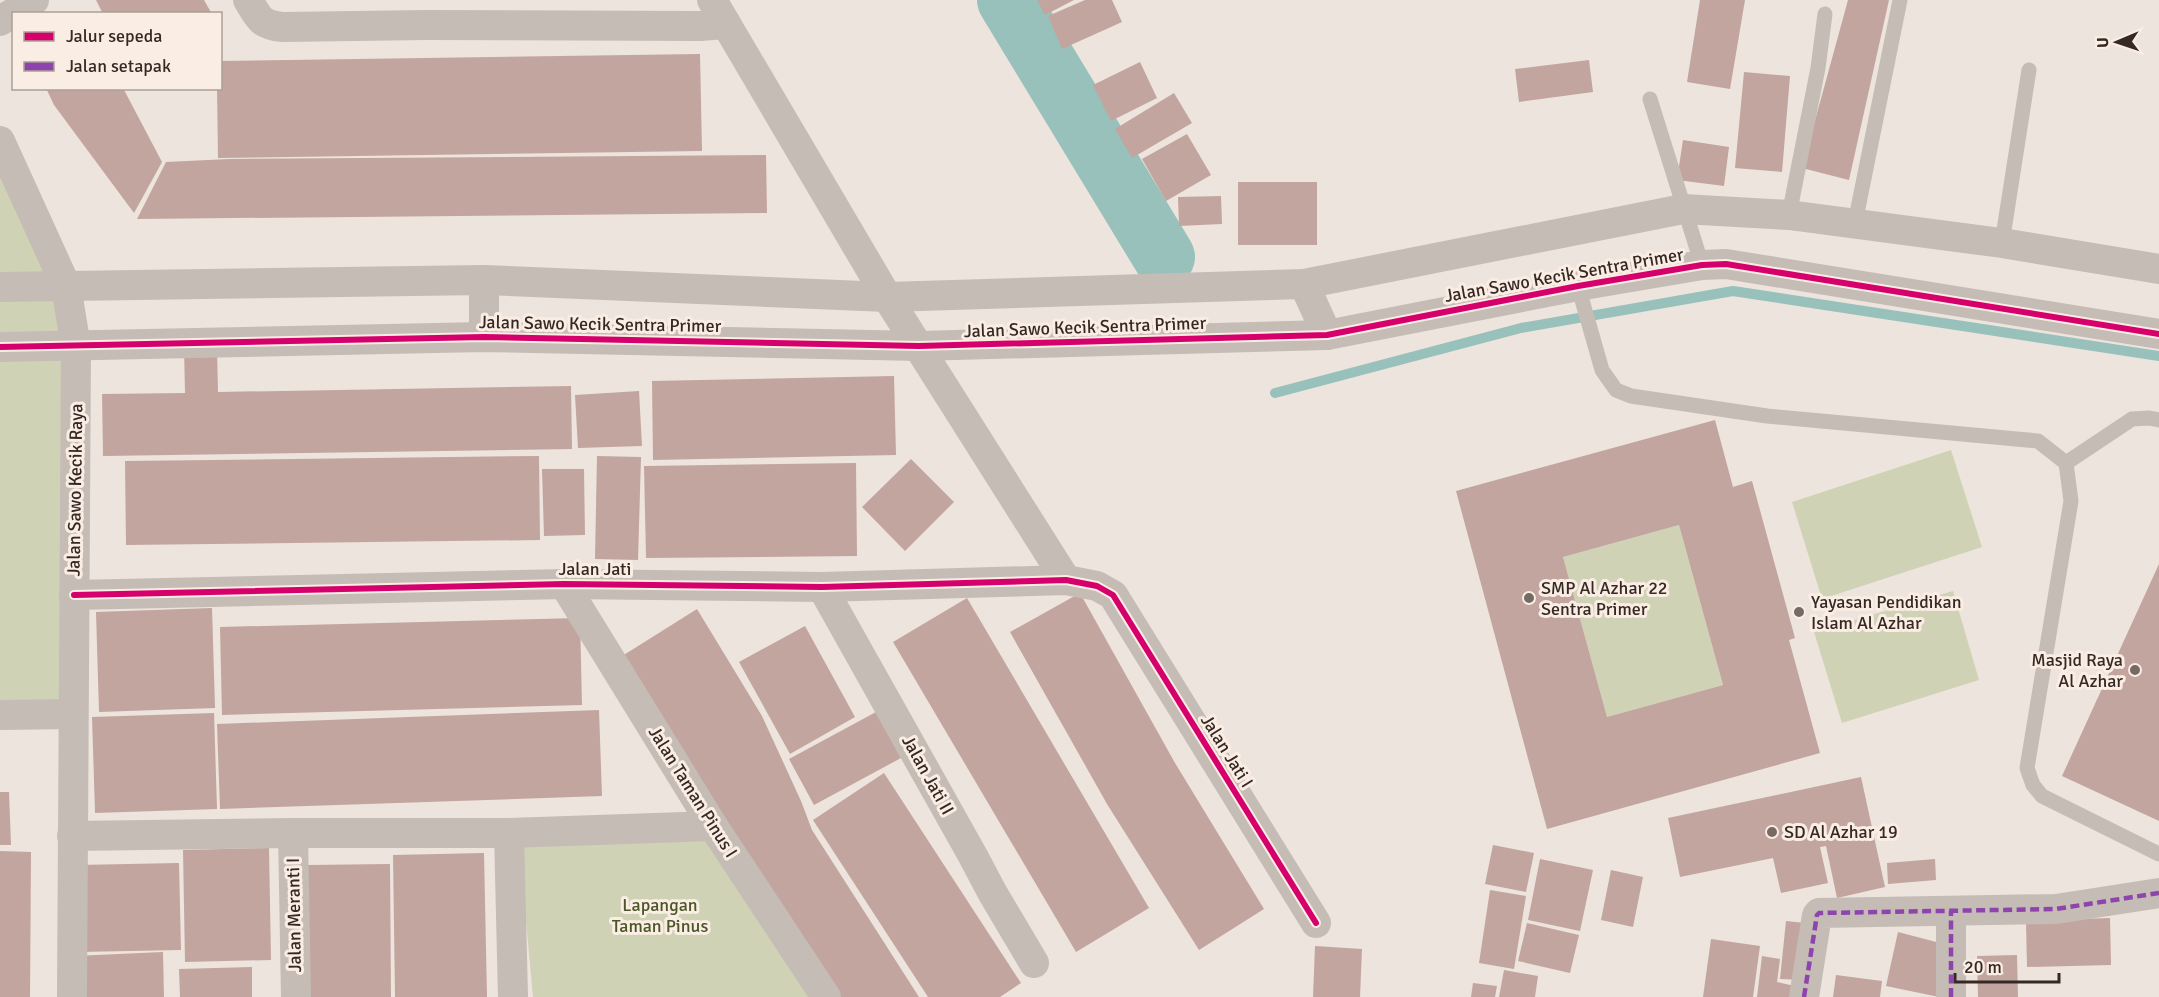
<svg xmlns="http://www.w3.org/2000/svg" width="2159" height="997" font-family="Signika,sans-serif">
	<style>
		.green { fill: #d0d2b6 }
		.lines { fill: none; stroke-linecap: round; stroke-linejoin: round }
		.stream { stroke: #98c1bc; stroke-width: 10 }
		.river { stroke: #98c1bc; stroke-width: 62 }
		.building { fill: #c2a59e; fill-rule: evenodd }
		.lane { stroke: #c5bcb6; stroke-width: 15 }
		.street { stroke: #c5bcb6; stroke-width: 30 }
		.quiet { stroke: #8e44ad; stroke-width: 4.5; stroke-dasharray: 9 4.5; stroke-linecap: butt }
		.cycleway-casing { stroke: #faede3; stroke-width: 10 }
		.cycleway { stroke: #d6006c; stroke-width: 6 }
		.poi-dot { fill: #766a65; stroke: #faede3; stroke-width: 2 }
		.labels { text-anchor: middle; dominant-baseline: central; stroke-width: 6; stroke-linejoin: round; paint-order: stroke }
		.street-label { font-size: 18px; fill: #362925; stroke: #faede3 }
		.poi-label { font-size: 18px; fill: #362925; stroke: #faede3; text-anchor: start }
		.park-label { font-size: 18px; fill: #4a5627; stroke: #faede3 }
	</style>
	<rect width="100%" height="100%" fill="#ede4dd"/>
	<g class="green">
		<polygon points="0,154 66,286 73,714 0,715"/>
		<polygon points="1951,450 1982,547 1822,599 1792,502"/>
		<polygon points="1679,525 1723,685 1607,717 1563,557"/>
		<polygon points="1953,591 1979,680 1842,723 1814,632"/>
		<polygon points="707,828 825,997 533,997 519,845"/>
	</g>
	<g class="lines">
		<polyline class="stream" points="1275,393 1521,328 1733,291 2159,356"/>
		<polyline class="river" points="1008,0 1164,257"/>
	</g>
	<g class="building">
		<polygon points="96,0 204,0 212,14 103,14"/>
		<polygon points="1037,0 1074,0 1045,15"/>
		<polygon points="1085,0 1112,0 1122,22 1062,49 1048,16"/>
		<polygon points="1700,0 1745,0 1730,89 1687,82"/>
		<polygon points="1848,0 1889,0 1849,180 1802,168"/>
		<polygon points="700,54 702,151 218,158 217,88 220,88 220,61"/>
		<polygon points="1589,60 1593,92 1519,102 1515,69"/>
		<polygon points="1140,62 1157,98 1111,121 1093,85"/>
		<polygon points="1744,72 1790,76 1782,172 1735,168"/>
		<polygon points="46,88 123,88 162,162 134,213 54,105"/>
		<polygon points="1174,93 1192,123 1132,158 1115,129"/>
		<polygon points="1187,134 1211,175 1166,201 1142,159"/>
		<polygon points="1683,140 1729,147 1724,186 1677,180"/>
		<polygon points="766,155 767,213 137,219 166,162 229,159"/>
		<rect x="1238" y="182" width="79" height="63"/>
		<polygon points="1221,196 1222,224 1179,226 1178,197"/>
		<polygon points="184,348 217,348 218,392 571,386 572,449 103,456 102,394 185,393"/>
		<polygon points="894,376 896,455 653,460 652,381"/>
		<polygon points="639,391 642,446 578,448 575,395"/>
		<path d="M 1715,420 L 1733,487 L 1752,481 L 1795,638 L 1789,640 L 1820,753 L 1547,829 L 1456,491 ZM 1679,525 L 1723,685 L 1607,717 L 1563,557 Z"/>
		<polygon points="539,456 540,540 126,545 125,461"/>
		<polygon points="597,456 641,457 638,560 595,559"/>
		<polygon points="911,459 954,502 905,551 862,507"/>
		<polygon points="856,463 857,556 646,558 644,466"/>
		<polygon points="542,469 584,469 585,535 544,536"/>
		<polygon points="2159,564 2159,821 2062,776"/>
		<polygon points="1080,593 1175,763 1264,909 1199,950 1107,804 1010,632"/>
		<polygon points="967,598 1149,908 1076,952 893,642"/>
		<polygon points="212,608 215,708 99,712 96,612"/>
		<polygon points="697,609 762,716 801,801 812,830 919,997 840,997 619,658"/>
		<polygon points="580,618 582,705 222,715 220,627"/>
		<polygon points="805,626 855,717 790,754 739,662"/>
		<polygon points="599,710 602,796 220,809 217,724"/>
		<polygon points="876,712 901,758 814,805 789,759"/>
		<polygon points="214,713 217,809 95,813 92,717"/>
		<polygon points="884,773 1021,983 1000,997 928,997 813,820"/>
		<polygon points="1861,777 1885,887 1837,898 1826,846 1820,847 1828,883 1781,893 1773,858 1680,877 1668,818"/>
		<polygon points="0,792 9,792 11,845 0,845"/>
		<polygon points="1493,845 1534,853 1526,892 1485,884"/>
		<polygon points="269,848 271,960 185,962 183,850"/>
		<polygon points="0,851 31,852 30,997 0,997"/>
		<polygon points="484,853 487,997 395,997 393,855"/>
		<polygon points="1540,859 1593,870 1580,931 1528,920"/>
		<polygon points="1935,859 1936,880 1888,884 1887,863"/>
		<polygon points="179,863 181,950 78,952 77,865"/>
		<polygon points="390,864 391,997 309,997 308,865"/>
		<polygon points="1611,870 1643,877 1633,927 1601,920"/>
		<polygon points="1490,890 1526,896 1514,969 1479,963"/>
		<polygon points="2110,918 2111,965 2027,967 2026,921"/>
		<polygon points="1786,921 1814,924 1804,980 1780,979"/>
		<polygon points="1527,923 1579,935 1570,973 1518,961"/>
		<polygon points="1898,932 1940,943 1939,997 1886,986"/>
		<polygon points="1711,939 1760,946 1753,997 1703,997"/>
		<polygon points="1315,946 1362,949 1360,997 1313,997"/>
		<polygon points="163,952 164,997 75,997 74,956"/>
		<polygon points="2017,955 2018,997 1978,997 1977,956"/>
		<polygon points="1762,956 1780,959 1777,982 1799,987 1798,997 1757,997"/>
		<polygon points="252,967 252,997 180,997 179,969"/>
		<polygon points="1504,970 1538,976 1535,997 1499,997"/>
		<polygon points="1836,975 1882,981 1880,997 1833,997"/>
		<polygon points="1473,983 1497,986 1495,997 1471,997"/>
	</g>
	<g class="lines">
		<g class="lane">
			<polyline points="1650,99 1702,265"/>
			<polyline points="1789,215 1818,68 1825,14"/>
			<polyline points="1855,223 1900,0"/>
			<polyline points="2002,243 2029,70"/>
			<polyline points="1578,286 1602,370 1616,390 1631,396 1767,416 2038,441 2066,463 2071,501 2027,768 2033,785 2042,796 2159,854"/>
			<polyline points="2066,463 2132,419 2149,418 2159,420"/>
		</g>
		<g class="street">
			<path d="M 248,0 C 259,18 260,25 283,27 L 426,25 L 700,26 L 726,24"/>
			<polyline points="712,0 887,297 1066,580"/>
			<polyline points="0,21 34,0"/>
			<polyline points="0,141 66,286 76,347 72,997"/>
			<polyline points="1304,284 1327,335"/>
			<polyline points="0,287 484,280 887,297 1304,284 1683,209 1789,215 2002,243 2159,269"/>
			<polyline points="484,337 484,280"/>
			<polyline points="0,347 484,337 919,346 1327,335 1578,286 1702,265 1726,264 2159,334"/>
			<polyline points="564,584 713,826 826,997"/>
			<polyline points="822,587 973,856 992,892 1034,963"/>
			<polyline points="74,595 564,584 822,587 1066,580 1097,586 1113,595 1316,923"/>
			<polyline points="0,715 73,714"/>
			<polyline points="293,833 296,997"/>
			<polyline points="509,833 513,997"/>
			<polyline points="72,836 293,833 509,833 713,826"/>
			<polyline points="1804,997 1817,915 1819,913 2056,909 2159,893"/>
			<polyline points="1951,997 1951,911"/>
		</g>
		<g class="quiet">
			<polyline points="1804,997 1817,915 1819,913 2056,909 2159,893"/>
			<polyline points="1951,997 1951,911"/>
		</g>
		<defs>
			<g id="cycleway">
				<polyline points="0,347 484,337 919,346 1327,335 1578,286 1702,265 1726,264 2159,334"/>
				<polyline points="74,595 564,584 822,587 1066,580 1097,586 1113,595 1316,923"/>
			</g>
		</defs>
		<use href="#cycleway" class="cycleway-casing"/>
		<use href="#cycleway" class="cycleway"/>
	</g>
	<g class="poi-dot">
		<circle cx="1529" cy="598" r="6"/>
		<circle cx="1799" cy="612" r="6"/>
		<circle cx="2135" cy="670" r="6"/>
		<circle cx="1772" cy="832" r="6"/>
	</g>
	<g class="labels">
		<g class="street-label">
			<text transform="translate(1564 275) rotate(-10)">Jalan Sawo Kecik Sentra Primer</text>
			<text transform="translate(600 324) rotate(1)">Jalan Sawo Kecik Sentra Primer</text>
			<text transform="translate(1085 327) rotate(-2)">Jalan Sawo Kecik Sentra Primer</text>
			<text transform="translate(75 490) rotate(-89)">Jalan Sawo Kecik Raya</text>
			<text x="595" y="569">Jalan Jati</text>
			<text transform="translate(1227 751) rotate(58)">Jalan Jati I</text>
			<text transform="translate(928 775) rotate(61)">Jalan Jati II</text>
			<text transform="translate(693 792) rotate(58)">Jalan Taman Pinus I</text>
			<text transform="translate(294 915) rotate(-91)">Jalan Meranti I</text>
		</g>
		<g class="poi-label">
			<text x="1541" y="588">SMP Al Azhar 22<tspan x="1541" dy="21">Sentra Primer</tspan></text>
			<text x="1811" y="602">Yayasan Pendidikan<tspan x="1811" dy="21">Islam Al Azhar</tspan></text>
			<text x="2123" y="660" text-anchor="end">Masjid Raya<tspan x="2123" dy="21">Al Azhar</tspan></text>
			<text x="1784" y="832">SD Al Azhar 19</text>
		</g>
		<g class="park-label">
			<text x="660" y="905">Lapangan<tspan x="660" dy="21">Taman Pinus</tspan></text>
		</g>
	</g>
	<rect x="12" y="12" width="210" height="78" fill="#faede3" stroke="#ac9f97" stroke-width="1.5"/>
	<rect x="24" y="32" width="30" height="9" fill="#d6006c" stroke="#ac9f97" stroke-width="1.5"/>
	<text x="66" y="42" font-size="18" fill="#362925">Jalur sepeda</text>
	<rect x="24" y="62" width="30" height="9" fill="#8e44ad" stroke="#ac9f97" stroke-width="1.5"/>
	<text x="66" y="72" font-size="18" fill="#362925">Jalan setapak</text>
	<g transform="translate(2117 42) rotate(268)" stroke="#faede3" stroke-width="4.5" paint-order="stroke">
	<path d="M0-4.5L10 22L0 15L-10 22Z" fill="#362925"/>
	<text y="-9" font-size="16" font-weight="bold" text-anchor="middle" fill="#362925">U</text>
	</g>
	<path d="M1955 973v9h104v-9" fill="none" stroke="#362925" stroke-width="3"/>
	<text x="1964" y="973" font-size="18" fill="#362925" stroke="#faede3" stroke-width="4.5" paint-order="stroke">20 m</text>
</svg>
